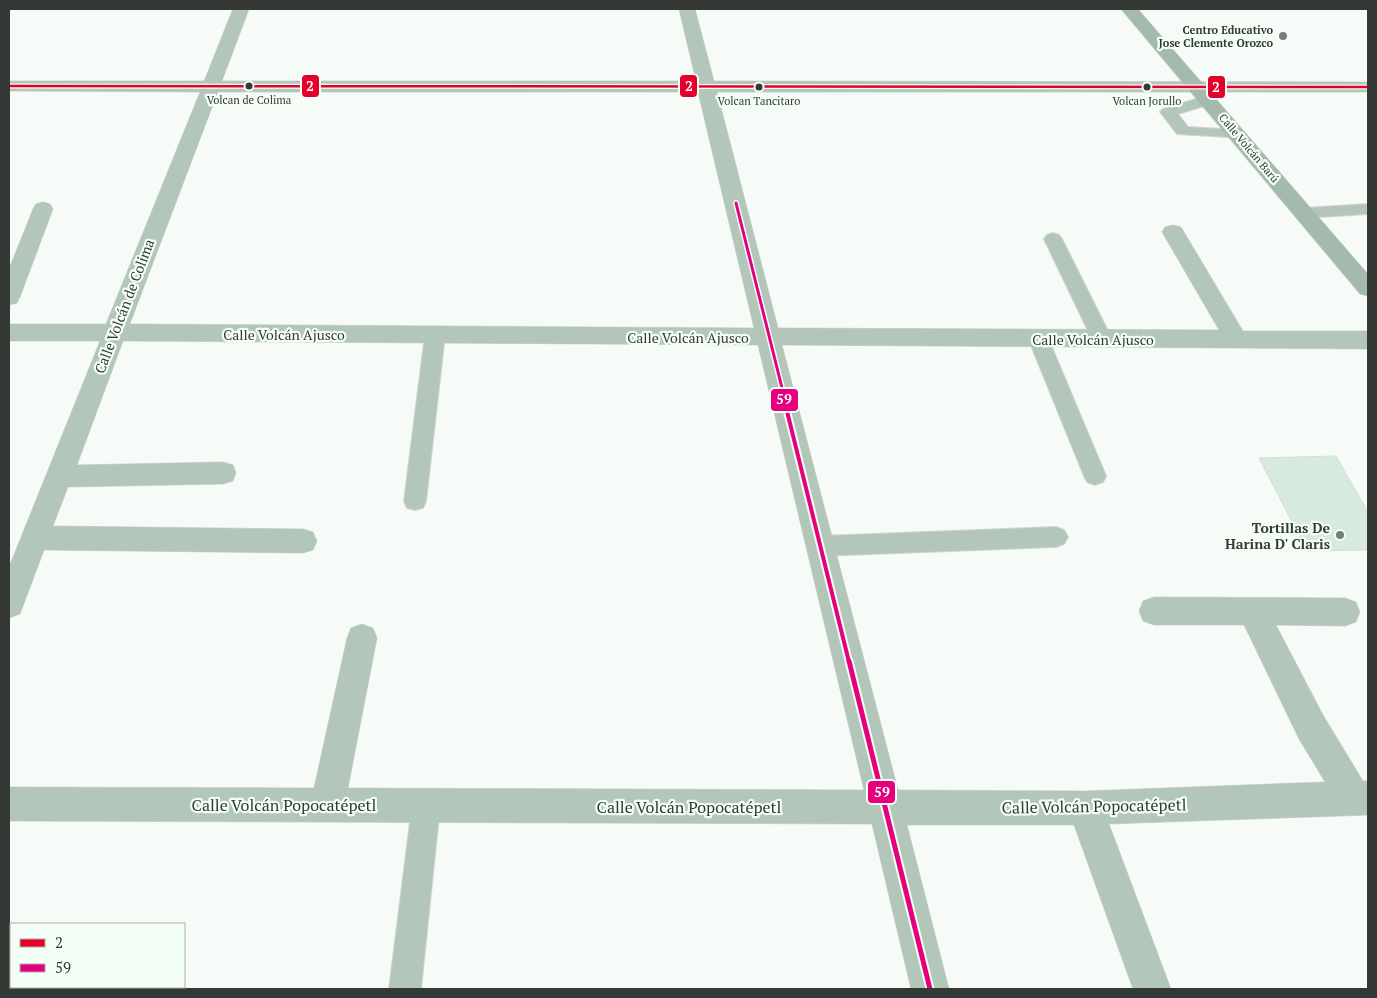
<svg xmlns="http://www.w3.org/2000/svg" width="1377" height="998" font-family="'PT Serif',serif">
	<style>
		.building { fill: #d6eadd; stroke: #d8dcd9 }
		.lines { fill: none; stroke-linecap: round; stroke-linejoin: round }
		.lane-casing { stroke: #d4d7d5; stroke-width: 2 }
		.street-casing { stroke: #d4d7d5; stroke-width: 1 }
		.secondary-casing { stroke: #d4d7d5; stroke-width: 1 }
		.lane { fill: #b3c6ba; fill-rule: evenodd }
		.street { fill: #b3c6ba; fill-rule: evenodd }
		.secondary { fill: #a3baac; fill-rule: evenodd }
		.bus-1-casing { stroke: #f3fef6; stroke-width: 5 }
		.bus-2-far2-casing { stroke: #f3fef6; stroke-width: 6 }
		.bus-2-far1-casing { stroke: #f3fef6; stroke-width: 8 }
		.bus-2-casing { stroke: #f3fef6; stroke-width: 9 }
		.bus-1 { stroke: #e4002b; stroke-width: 2.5 }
		.bus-2-far2 { stroke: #e5007d; stroke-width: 3 }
		.bus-2-far1 { stroke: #e5007d; stroke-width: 4 }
		.bus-2 { stroke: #e5007d; stroke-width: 5 }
		.poi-dot { fill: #797d7a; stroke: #f3fef6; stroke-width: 2 }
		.bus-dot { fill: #353936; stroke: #f3fef6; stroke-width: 2 }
		.labels { text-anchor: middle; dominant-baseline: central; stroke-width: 4.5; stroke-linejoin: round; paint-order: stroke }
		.far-poi-label { font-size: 11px; font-weight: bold; fill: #353936; stroke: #f3fef6; text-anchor: end }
		.far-bus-label { font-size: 11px; fill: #353936; stroke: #f3fef6 }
		.far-street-label { font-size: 11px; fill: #353936; stroke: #f3fef6 }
		.street-label { font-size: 14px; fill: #353936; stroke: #f3fef6 }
		.poi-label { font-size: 14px; font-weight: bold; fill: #353936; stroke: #f3fef6; text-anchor: end }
		.near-street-label { font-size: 16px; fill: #353936; stroke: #f3fef6 }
		.line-badge { stroke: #f3fef6; stroke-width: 2 }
		.badge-label { font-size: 14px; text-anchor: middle; font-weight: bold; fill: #fff }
	</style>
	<rect width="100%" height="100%" fill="#f6fbf7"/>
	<polygon class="building" points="1336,456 1368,512 1368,550 1307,551 1259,458"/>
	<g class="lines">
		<defs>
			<g id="lane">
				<polygon points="1209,95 1214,97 1217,100 1214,103 1178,114 1188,127 1239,130 1247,135 1245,138 1177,134 1160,112 1163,109"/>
				<polygon points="1368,204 1368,214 1304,218 1298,217 1295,213 1298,209 1304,208"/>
				<polygon points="1053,233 1059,235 1062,239 1112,339 1109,344 1102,346 1095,344 1092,339 1044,239 1047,235"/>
				<polygon points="435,328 442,330 445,335 426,501 423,508 415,510 407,508 404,501 425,335 428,330"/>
				<polygon points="1038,331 1045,333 1048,338 1106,476 1103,482 1095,485 1087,482 1084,476 1028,338 1031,333"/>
				<polygon points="1056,527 1064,530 1068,537 1064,544 1056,547 820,556 812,553 808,546 812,539 820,536"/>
				<polygon points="426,792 436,796 440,806 421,989 389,989 412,806 416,796"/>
			</g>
			<g id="street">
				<path d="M 233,9 L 249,9 L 222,81 L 696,81 L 679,9 L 695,9 L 714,81 L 1368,82 L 1368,92 L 717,92 L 778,328 L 1219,330 L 1162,232 L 1165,227 L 1173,225 L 1181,227 L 1243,331 L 1368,331 L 1368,349 L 782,345 L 898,790 L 1085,791 L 1325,782 L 1299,739 L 1244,625 L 1154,625 L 1143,621 L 1139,611 L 1143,601 L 1154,597 L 1345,598 L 1356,602 L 1360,612 L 1356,622 L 1345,626 L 1276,625 L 1323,715 L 1363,781 L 1368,781 L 1368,815 L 1109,824 L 1171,989 L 1133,989 L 1074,825 L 907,825 L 949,989 L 911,989 L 872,824 L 9,821 L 9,787 L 314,788 L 347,638 L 351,628 L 362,624 L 373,628 L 377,638 L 348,788 L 864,790 L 758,345 L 123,341 L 77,465 L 223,462 L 233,465 L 236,473 L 233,481 L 223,484 L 68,487 L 53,526 L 303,529 L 313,532 L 317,541 L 313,550 L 303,553 L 44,550 L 20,614 L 9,618 L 9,567 L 100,341 L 9,341 L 9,324 L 106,324 L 200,92 L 9,91 L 9,81 L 204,81 ZM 218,92 L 698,92 L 754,328 L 130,324 Z"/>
				<polygon points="43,202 50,204 53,209 20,297 17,303 9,305 9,269 33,209 36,204"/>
			</g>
			<polygon id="secondary" points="1121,9 1138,9 1368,274 1368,296 1360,294"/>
		</defs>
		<use href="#lane" class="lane-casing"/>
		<use href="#street" class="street-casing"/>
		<use href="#secondary" class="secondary-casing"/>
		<use href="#lane" class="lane"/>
		<use href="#street" class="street"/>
		<use href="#secondary" class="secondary"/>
		<defs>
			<polyline id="bus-1" points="9,86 1368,87"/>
			<polyline id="bus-2-far2" points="736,203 783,392"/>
			<polyline id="bus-2-far1" points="782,391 849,662"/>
			<polyline id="bus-2" points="849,661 930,989"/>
		</defs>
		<use href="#bus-1" class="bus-1-casing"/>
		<use href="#bus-2-far2" class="bus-2-far2-casing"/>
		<use href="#bus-2-far1" class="bus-2-far1-casing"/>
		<use href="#bus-2" class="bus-2-casing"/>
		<use href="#bus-1" class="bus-1"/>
		<use href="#bus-2-far2" class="bus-2-far2"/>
		<use href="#bus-2-far1" class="bus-2-far1"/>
		<use href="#bus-2" class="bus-2"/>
	</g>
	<g class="poi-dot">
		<circle cx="1283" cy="36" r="5"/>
		<circle cx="1340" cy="535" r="5"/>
	</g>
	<g class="bus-dot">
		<circle cx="249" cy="86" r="4.5"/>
		<circle cx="759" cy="87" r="4.5"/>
		<circle cx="1147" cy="87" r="4.5"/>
	</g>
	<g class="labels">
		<g class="far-poi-label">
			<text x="1273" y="30">Centro Educativo<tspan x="1273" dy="13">Jose Clemente Orozco</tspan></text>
		</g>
		<g class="far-bus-label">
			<text x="249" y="100">Volcan de Colima</text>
			<text x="759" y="101">Volcan Tancitaro</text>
			<text x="1147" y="101">Volcan Jorullo</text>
		</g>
		<g class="far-street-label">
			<text transform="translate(1249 148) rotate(50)">Calle Volcán Barú</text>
		</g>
		<g class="street-label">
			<text transform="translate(124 306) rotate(-69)">Calle Volcán de Colima</text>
			<text x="284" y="334">Calle Volcán Ajusco</text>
			<text x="688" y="337">Calle Volcán Ajusco</text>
			<text x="1093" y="339">Calle Volcán Ajusco</text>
		</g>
		<g class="poi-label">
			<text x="1330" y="527">Tortillas De<tspan x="1330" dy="16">Harina D' Claris</tspan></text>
		</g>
		<g class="near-street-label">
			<text x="284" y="805">Calle Volcán Popocatépetl</text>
			<text transform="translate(1094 806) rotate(-1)">Calle Volcán Popocatépetl</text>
			<text x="689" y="807">Calle Volcán Popocatépetl</text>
		</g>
	</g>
	<g class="line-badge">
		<rect x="301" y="74" width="19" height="24" rx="5" fill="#e4002b"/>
		<rect x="679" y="74" width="19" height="24" rx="5" fill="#e4002b"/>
		<rect x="1207" y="75" width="19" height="24" rx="5" fill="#e4002b"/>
		<rect x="770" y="388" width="29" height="24" rx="5" fill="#e5007d"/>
		<rect x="867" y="780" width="29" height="24" rx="5" fill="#e5007d"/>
	</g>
	<g class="badge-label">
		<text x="310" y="91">2</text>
		<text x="689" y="91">2</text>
		<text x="1216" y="92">2</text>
		<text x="784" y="404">59</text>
		<text x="882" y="797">59</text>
	</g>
	<rect width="1377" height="998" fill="none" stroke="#353936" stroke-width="20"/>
	<rect x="10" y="923" width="175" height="65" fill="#f3fef6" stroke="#a7afa9"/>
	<rect x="20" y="939" width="25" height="8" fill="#e4002b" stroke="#a7afa9"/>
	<text x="55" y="948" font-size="15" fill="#353936">2</text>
	<rect x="20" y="964" width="25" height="8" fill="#e5007d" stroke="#a7afa9"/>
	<text x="55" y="973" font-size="15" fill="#353936">59</text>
</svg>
